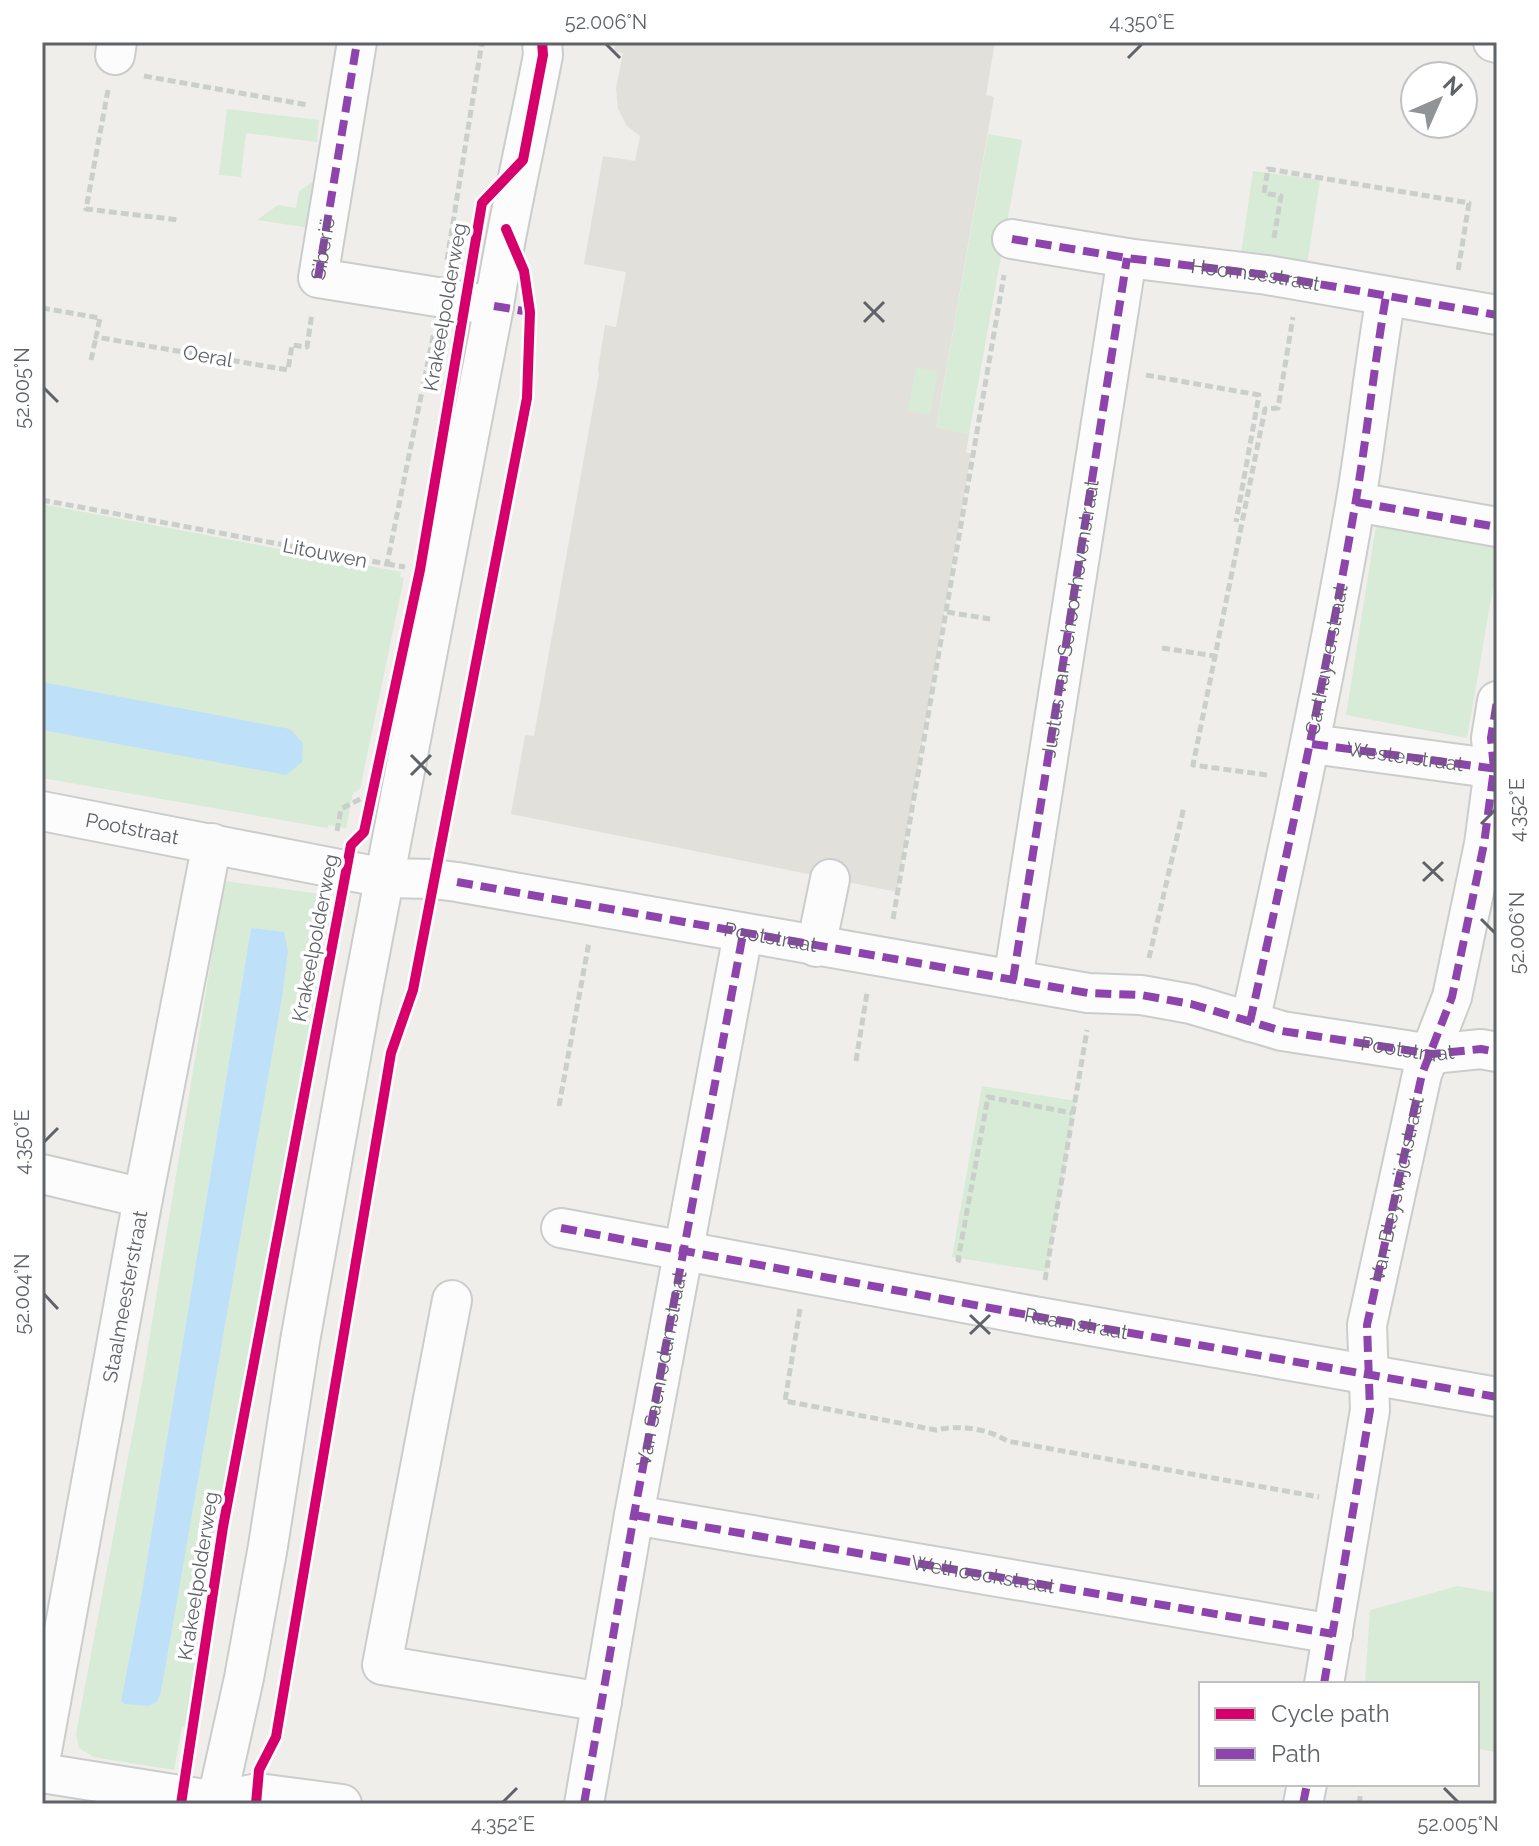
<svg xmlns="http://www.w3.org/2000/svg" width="1539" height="1846" font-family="Raleway,sans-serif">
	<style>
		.education { fill: #e2e0da }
		.green { fill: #d8ebd6; fill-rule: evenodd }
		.water { fill: #bfe0f9 }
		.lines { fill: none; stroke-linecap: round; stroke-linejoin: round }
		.minor-casing { stroke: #cbcccc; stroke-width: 42 }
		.path { stroke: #cacfcc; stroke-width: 5; stroke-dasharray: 8 4; stroke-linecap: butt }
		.minor { stroke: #fdfcfc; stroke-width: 38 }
		.quiet { stroke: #8e44ad; stroke-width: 8; stroke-dasharray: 16 8; stroke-linecap: butt }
		.cycleway-casing { stroke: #fff; stroke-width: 15 }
		.cycleway { stroke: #d6006c; stroke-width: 10 }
		.ticks { fill: none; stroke: #5f6368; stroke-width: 3 }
		.labels { text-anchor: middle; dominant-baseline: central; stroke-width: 7; stroke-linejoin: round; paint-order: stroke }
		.street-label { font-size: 20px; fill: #5f6368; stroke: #fff }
		.neatline { fill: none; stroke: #5f6368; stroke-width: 3 }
		.ticks-label { font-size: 20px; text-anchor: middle; fill: #5f6368 }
	</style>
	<rect width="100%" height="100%" fill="#efeeea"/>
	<polygon class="education" points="616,42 995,42 986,95 994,97 936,427 969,434 966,452 971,454 897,892 511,814 525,735 534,736 599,374 598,369 605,325 616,327 626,272 584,264 603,156 635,161 640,136 627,126 618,109 616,88 623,53 614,51"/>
	<g class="green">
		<polygon points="227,109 319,120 317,142 246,133 241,177 219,175"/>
		<polygon points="988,134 1022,140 969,434 936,428"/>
		<polygon points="1253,171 1320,180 1307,265 1241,254"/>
		<polygon points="317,179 310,228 257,220 278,205 296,208 299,191"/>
		<polygon points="916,367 938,371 930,415 908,411"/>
		<polygon points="42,504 401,572 400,577 404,578 360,789 353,793 346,828 329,825 327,828 42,778"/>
		<polygon points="1376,526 1497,546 1497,565 1467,738 1346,715"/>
		<path d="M 224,881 L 320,894 L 325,901 L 320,945 L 306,944 L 302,969 L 324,972 L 190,1728 L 182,1727 L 174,1770 L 93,1757 L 79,1748 L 76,1734 L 143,1378 ZM 251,928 L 284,933 L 282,998 L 241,1231 L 121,1701 L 140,1603 Z"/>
		<polygon points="982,1086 1076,1101 1047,1272 952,1257"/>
		<polygon points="1458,1586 1497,1593 1497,1752 1477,1749 1477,1684 1365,1684 1370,1610"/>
	</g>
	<g class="water">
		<polygon points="42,682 290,729 303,743 302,762 286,775 42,730"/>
		<polygon points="251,928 284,932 288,951 282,998 161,1692 157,1702 149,1706 124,1704 121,1701 140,1603"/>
	</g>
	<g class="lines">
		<defs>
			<g id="minor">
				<polyline points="357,42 318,278 494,306"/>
				<polyline points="1493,42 1497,43"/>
				<polyline points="115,55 117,42"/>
				<polyline points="1012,239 1127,258 1267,275 1497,315"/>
				<polyline points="1356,502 1497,527"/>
				<polyline points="1312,744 1497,769"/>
				<path id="s1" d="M 42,811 L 385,878 L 433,879 L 457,882 L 1088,993 L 1141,995 L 1191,1004 L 1282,1031 L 1432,1054 L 1481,1049 L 1497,1052"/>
				<polyline points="816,947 830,879"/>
				<polyline points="1013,980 1127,258"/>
				<path d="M 1250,1022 C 1288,850 1325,679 1355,506 C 1367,436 1374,366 1386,296"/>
				<polyline points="42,1174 143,1198"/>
				<polyline points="561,1228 1039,1317 1497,1397"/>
				<polyline points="452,1300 382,1665 602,1702"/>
				<polyline points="634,1515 1333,1634"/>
				<polyline points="1324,1684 1370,1410 1367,1325 1422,1074 1452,997 1484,844 1494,769 1491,738 1497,701"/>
				<path id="s2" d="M 42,1751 L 143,1198 L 212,843"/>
				<polyline points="42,1773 217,1801 258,1793 342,1804"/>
				<path d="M 216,1804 L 244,1678 L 268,1546 L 300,1341 L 362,995 L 494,306 C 507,222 527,139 543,55 L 542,42"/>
				<polyline points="584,1804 634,1515 743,934"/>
				<polyline points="1303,1804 1307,1784"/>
			</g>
		</defs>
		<use href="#minor" class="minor-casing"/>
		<g class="path">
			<polyline points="144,76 308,105"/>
			<polyline points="108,90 86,209 179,220"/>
			<polyline points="1274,238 1281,196 1264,193 1268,169 1469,203 1458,271"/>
			<polyline points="447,260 482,42"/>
			<polyline points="42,308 100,318 96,337 288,370 292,345 307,347 312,313"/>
			<polyline points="91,360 96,337"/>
			<polyline points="1146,375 1259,395 1236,522"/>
			<polyline points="42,500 387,564 434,332"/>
			<polyline points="387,564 405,567"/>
			<polyline points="947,612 990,619"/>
			<polyline points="1162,648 1215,656"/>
			<polyline points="1267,775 1193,765 1265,409 1278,408 1293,317"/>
			<polyline points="337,831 341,809 362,798"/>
			<polyline points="893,919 1004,275"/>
			<polyline points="330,958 322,956 331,906"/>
			<polyline points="1149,958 1184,807"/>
			<polyline points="856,1061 867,993"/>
			<polyline points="559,1106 589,942"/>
			<polyline points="961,1261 958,1260 988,1097 1072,1113"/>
			<polyline points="1045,1280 1087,1030"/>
			<path d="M 800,1309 L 785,1401 L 936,1430 C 959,1425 987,1428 1007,1441 L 1319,1497"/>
			<polyline points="1359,1804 1361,1792"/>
		</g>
		<use href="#minor" class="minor"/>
		<g class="quiet">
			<path id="s3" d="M 1012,239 L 1127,258 L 1267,275 L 1497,315"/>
			<path id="s4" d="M 318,278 L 357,42"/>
			<polyline points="494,306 530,312"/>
			<polyline points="1356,502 1497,527"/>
			<path id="s5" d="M 1312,744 L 1497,769"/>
			<polyline points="457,882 1088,993 1141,995 1191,1004 1282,1031 1432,1054 1481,1049 1497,1052"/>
			<path id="s6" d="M 1013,980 L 1127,258"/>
			<path id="s7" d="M 1250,1022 C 1288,850 1325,679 1355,506 C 1367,436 1374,366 1386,296"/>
			<path id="s8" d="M 561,1228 L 1039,1317 L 1497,1397"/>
			<path id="s9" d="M 634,1515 L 1333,1634"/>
			<path id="s10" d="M 1324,1684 L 1370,1410 L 1367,1325 L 1422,1074 L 1452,997 L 1484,844 L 1494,769 L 1491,738 L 1497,701"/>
			<path id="s11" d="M 584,1804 L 634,1515 L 743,934"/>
			<polyline points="1303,1804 1307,1784"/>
		</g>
		<defs>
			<g id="cycleway">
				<polyline points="181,1804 223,1527 351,845 364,832 420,570 482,203 523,160 543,55 542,42"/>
				<polyline points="256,1804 259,1770 276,1737 391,1053 413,990 527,398 530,312 524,271 506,229"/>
			</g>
		</defs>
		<use href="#cycleway" class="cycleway-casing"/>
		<use href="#cycleway" class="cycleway"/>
	</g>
	<path class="ticks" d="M 606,44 L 620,58M 1128,58 L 1142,44M 864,302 L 884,322M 864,322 L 884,302M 44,388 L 58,402M 411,755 L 431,775M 411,775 L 431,755M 1481,824 L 1495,810M 1423,862 L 1443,881M 1423,881 L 1443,862M 1481,919 L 1495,933M 44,1142 L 58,1128M 44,1294 L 58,1309M 970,1315 L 990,1334M 970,1334 L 990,1315M 1444,1788 L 1458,1802M 503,1802 L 517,1788"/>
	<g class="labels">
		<g class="street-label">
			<text stroke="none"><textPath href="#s4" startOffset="30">Siberië</textPath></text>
			<text stroke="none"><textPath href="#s3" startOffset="246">Hoornsestraat</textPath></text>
			<text transform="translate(445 307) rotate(-80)">Krakeelpolderweg</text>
			<text transform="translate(208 356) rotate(10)">Oeral</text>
			<text transform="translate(325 553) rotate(11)">Litouwen</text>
			<text stroke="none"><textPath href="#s6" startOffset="366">Justus van Schoonhovenstraat</textPath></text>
			<text stroke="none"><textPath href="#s7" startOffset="370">Carthuyzerstraat</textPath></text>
			<text stroke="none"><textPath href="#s5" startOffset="94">Westerstraat</textPath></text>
			<text stroke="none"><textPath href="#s1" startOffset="92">Pootstraat</textPath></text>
			<text transform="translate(315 938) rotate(-79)">Krakeelpolderweg</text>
			<text stroke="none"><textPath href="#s1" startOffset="740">Pootstraat</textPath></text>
			<text stroke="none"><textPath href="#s1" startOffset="1388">Pootstraat</textPath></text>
			<text stroke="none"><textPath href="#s10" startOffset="502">Van Bleyswijckstraat</textPath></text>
			<text stroke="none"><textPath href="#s2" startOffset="462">Staalmeesterstraat</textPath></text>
			<text stroke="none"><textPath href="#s8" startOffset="524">Raamstraat</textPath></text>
			<text stroke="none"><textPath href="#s11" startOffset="442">Van Saenredamstraat</textPath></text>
			<text stroke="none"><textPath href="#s9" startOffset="354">Welhoeckstraat</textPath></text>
			<text transform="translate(198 1576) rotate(-81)">Krakeelpolderweg</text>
		</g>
	</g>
	<rect width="1539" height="1846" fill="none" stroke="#ffffff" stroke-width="88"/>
	<rect x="1199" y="1682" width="280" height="104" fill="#ffffff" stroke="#bfc1c3" stroke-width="2"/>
	<rect x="1215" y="1708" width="40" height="12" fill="#d6006c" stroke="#bfc1c3" stroke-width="2"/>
	<text x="1271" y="1722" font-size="24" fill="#5f6368">Cycle path</text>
	<rect x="1215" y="1748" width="40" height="12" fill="#8e44ad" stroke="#bfc1c3" stroke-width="2"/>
	<text x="1271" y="1762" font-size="24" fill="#5f6368">Path</text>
	<g transform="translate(1439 100) rotate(45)"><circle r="38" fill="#ffffff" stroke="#bfc1c3" stroke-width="2"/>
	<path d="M0-6L14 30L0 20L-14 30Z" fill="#919496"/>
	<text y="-12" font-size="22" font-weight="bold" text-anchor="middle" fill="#5f6368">N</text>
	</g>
	<rect x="44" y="44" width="1451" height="1758" class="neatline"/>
	<g class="ticks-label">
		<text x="606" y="29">52.006°N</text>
		<text x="1142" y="29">4.350°E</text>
		<text transform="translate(22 388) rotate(-90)" y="7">52.005°N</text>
		<text transform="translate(1517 810) rotate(-90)" y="7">4.352°E</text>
		<text transform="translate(1517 933) rotate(-90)" y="7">52.006°N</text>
		<text transform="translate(22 1142) rotate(-90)" y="7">4.350°E</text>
		<text transform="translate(22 1294) rotate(-90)" y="7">52.004°N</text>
		<text x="503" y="1831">4.352°E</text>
		<text x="1458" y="1831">52.005°N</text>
	</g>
</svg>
